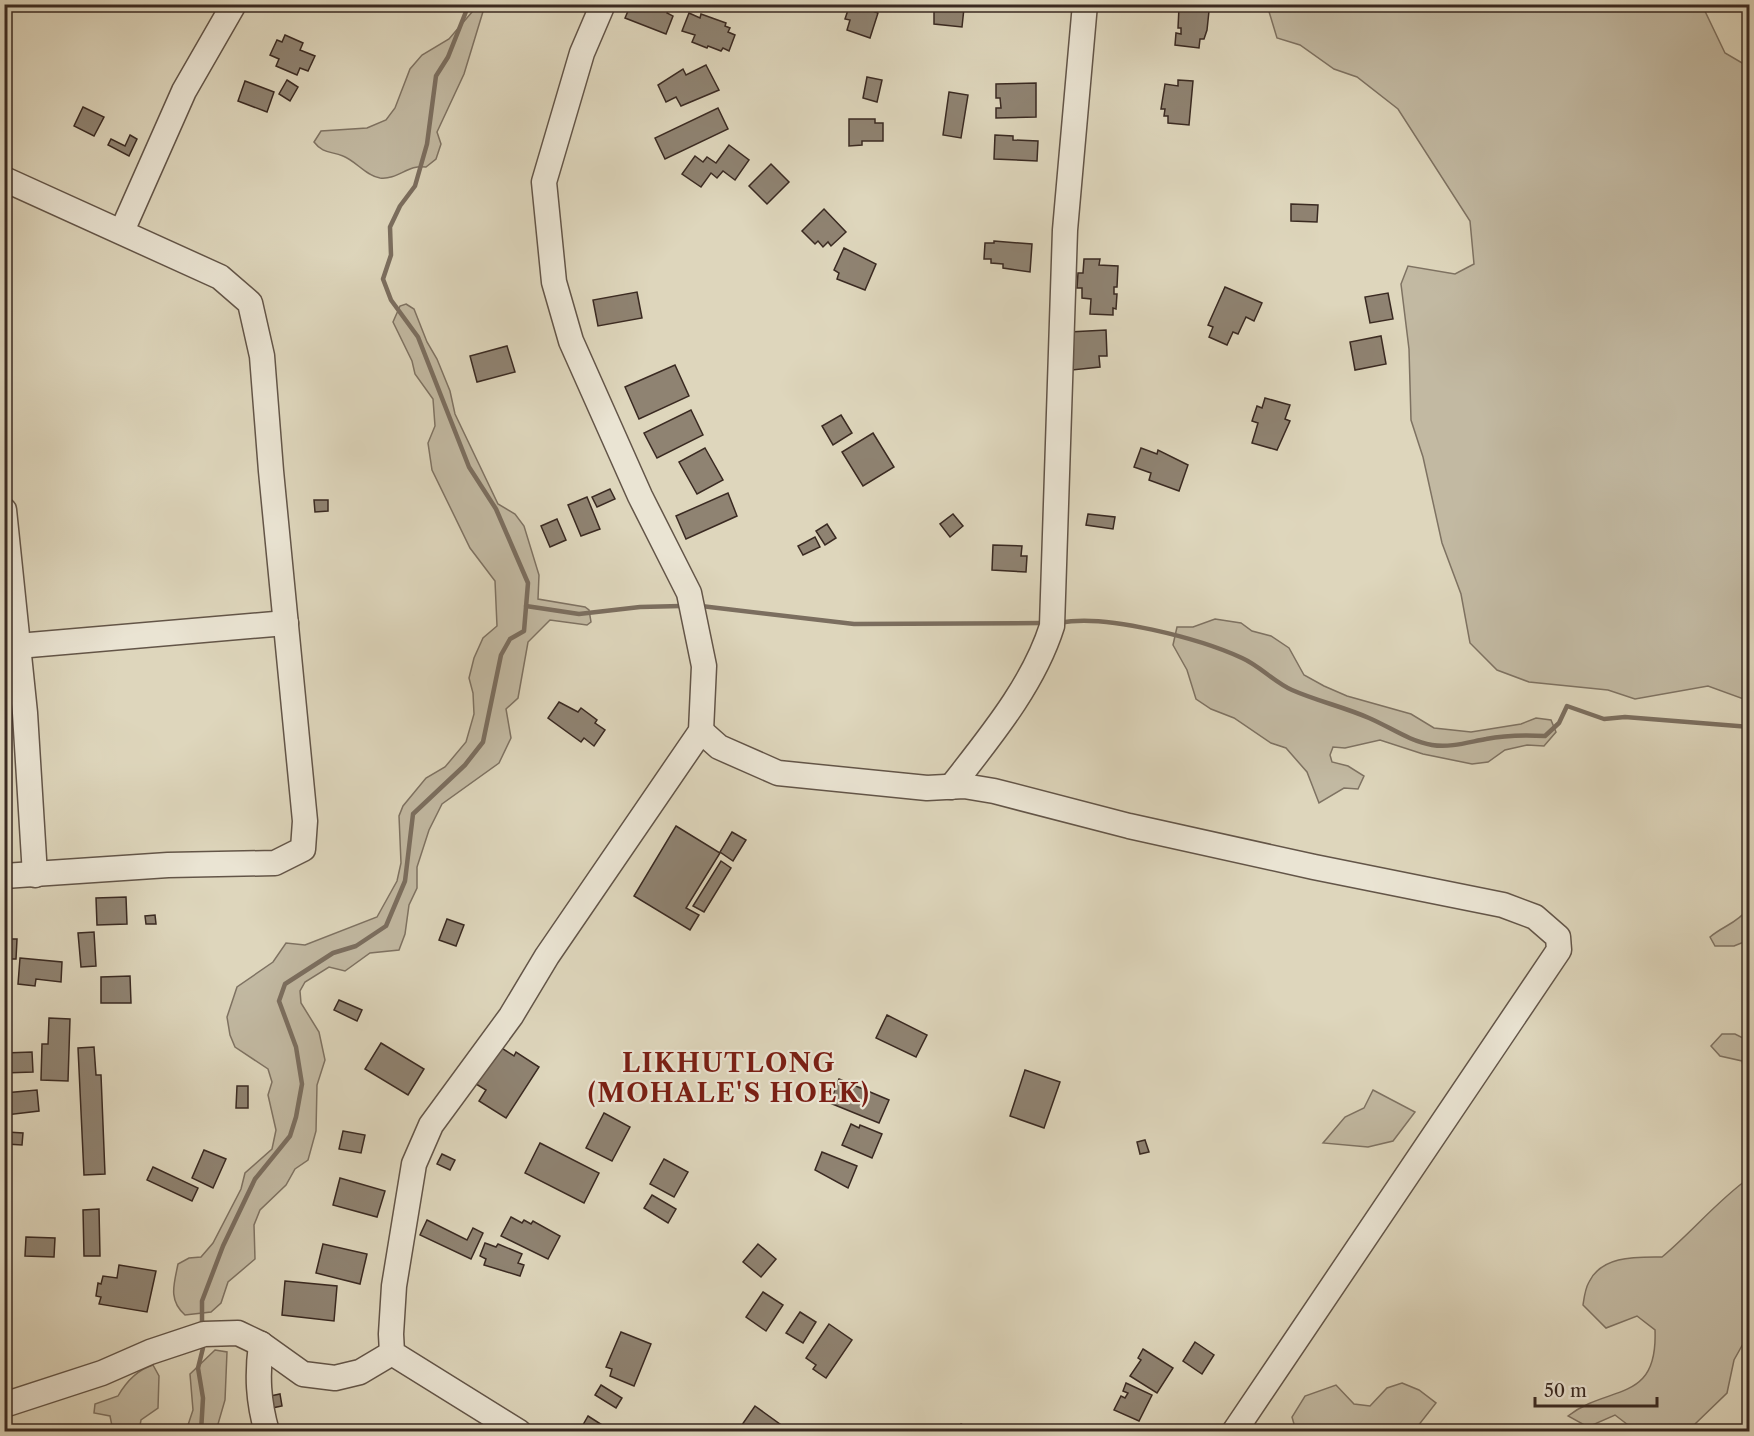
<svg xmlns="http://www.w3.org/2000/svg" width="1754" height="1436" font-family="'Libre Caslon Text',serif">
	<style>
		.green { fill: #c2b9a2; stroke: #7e7262; stroke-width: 1.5 }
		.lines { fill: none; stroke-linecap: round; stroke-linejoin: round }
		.stream { stroke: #7b6e5f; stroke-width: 4.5 }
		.building { fill: #8f8372; stroke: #3a2a22; stroke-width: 1.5 }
		.minor-casing { stroke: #635548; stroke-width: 27 }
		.minor { stroke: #eae4d3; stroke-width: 24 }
		.labels { text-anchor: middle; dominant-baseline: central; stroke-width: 4.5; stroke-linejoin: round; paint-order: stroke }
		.district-label { font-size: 26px; font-weight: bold; letter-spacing: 1.5px; fill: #7a1f14; stroke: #eae4d3 }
	</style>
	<rect width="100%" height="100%" fill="#ded6bc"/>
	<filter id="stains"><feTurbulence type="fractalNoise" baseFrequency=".00333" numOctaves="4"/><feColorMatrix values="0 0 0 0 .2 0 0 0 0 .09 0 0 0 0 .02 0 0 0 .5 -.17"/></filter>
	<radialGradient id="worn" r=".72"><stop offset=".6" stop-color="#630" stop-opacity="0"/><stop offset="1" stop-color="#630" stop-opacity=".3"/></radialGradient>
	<g class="green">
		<path d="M 478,5 L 485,5 L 464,74 L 437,132 L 441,144 L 436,159 L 426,167 C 408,164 398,180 380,178 C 366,176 356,161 343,156 C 331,151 323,154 314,142 L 321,131 L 367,128 L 386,120 L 395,108 L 410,69 L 422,55 L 449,39 Z"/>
		<polygon points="1267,5 1702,5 1725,53 1749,67 1749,701 1708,686 1635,699 1608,690 1529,682 1497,670 1470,643 1461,594 1442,543 1423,457 1411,420 1409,349 1401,284 1408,266 1455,274 1474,264 1470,221 1398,109 1357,77 1334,69 1300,45 1277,38"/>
		<path d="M 406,304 L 414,309 L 427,342 L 437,359 L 450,391 L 455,414 L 498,504 L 515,514 L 524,526 L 539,575 L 538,599 L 585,607 L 589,610 L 591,622 L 587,625 L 550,620 L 528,642 L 518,698 L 506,709 L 511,738 L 499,763 L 442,804 L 429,830 L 417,867 L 417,888 L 409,905 L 405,934 L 399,950 L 370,953 L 345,971 L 329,967 L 305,982 L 300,991 L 301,1003 L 319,1032 L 325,1060 L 317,1085 L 316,1131 L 308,1160 L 295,1169 L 286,1185 L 260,1210 L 254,1225 L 255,1259 L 228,1282 L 221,1303 L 211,1312 L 185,1315 C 168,1300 174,1284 178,1264 L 189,1258 L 201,1257 L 213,1243 L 241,1189 L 245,1173 L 272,1149 L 276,1130 L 268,1095 L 272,1082 L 268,1069 L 235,1047 L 230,1035 L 227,1017 L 237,987 L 273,962 L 286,943 L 305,945 L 377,917 L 397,881 L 401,863 L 399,816 L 403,806 L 426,778 L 445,767 L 466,742 L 474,714 L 473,693 L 469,678 L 474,658 L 483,638 L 497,626 L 495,581 L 470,548 L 432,470 L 428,443 L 435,426 L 433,399 L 415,374 L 412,361 L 393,322 L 400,306 Z"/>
		<polygon points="1215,619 1241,623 1252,631 1271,636 1289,648 1304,675 1324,686 1347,696 1411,714 1434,728 1471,732 1521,724 1536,718 1551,720 1556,732 1544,746 1527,745 1505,750 1488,762 1472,764 1423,754 1380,740 1345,748 1333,747 1330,755 1332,762 1348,766 1364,776 1358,789 1344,788 1319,803 1307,772 1286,748 1271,743 1234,718 1211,709 1196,699 1187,670 1173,645 1177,627 1193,627"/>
		<path d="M 1747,910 L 1749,913 L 1749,940 L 1734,946 L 1715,946 L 1710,937 C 1723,926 1737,923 1747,910 Z"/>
		<polygon points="1722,1034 1735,1034 1749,1041 1749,1089 1742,1061 1720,1056 1711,1046"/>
		<polygon points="1373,1090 1415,1112 1393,1141 1368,1147 1323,1143 1345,1117 1364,1108"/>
		<path d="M 1749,1178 L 1749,1333 L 1734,1360 L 1727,1393 L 1695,1424 L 1696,1431 L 1636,1431 L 1615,1415 L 1588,1427 L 1568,1416 C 1609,1384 1658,1404 1655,1330 L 1637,1316 L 1606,1328 L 1583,1305 C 1584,1298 1585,1289 1589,1282 C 1602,1255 1637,1257 1662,1257 C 1693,1231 1717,1201 1749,1178 Z"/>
		<polygon points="215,1350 227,1352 225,1400 216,1431 186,1431 193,1410 190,1374"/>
		<path d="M 153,1365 L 159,1376 L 158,1408 L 141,1420 L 139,1431 L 113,1431 L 110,1416 L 94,1413 L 95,1404 L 118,1396 C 126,1382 137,1370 153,1365 Z"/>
		<polygon points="1402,1383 1419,1390 1436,1403 1414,1431 1296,1431 1292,1417 1305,1396 1336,1385 1354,1404 1370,1406 1387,1388"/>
	</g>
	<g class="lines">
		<g class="stream">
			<polyline points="526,606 579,614 640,607 681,606"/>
			<polyline points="701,606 854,624 1044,623"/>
			<path d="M 1060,623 C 1104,613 1201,639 1242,658 C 1260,666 1274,682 1292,690 C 1317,701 1344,707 1369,718 C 1390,727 1409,741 1432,745 C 1450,748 1469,742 1486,739 C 1506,735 1526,735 1545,736 L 1559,723 L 1567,706 L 1604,719 L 1625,717 L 1750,727"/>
			<polyline points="202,1325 202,1301 223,1246 255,1179 290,1136 296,1117 302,1084 296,1047 279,1001 285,984 333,953 356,946 386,926 405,881 413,814 465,765 483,742 501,655 510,639 524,631 528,583 496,509 469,467 418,337 391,300 383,279 391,255 390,227 400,206 415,186 427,144 436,76 448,57 469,4"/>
			<polyline points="201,1432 203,1398 198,1368 203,1348"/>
		</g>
	</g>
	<g class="building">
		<polygon points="631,4 659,4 669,9 667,13 673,16 666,34 625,18"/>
		<polygon points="934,4 960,4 960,7 964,8 962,27 934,24"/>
		<polygon points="849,7 861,11 862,7 878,13 870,38 847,30 850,20 845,19"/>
		<polygon points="1179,7 1209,11 1207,30 1204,39 1200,39 1199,48 1175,45 1176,33 1181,34 1181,28 1178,28"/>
		<polygon points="689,13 700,18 701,14 726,23 725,26 730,28 728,32 735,35 729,51 723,48 721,51 708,46 707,48 692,42 695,35 682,31"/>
		<polygon points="285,35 303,43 300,50 315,56 308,71 300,68 297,75 276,66 279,59 270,55 277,40 282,42"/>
		<polygon points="706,65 719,90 681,106 676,97 666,102 658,85 683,69 686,75"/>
		<polygon points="867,77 882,80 877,102 863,98"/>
		<polygon points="287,80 298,87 290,101 279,94"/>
		<polygon points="1178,80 1193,81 1189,125 1168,123 1168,116 1164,116 1165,109 1161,109 1165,84 1178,86"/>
		<polygon points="245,81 274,92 267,112 238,101"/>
		<polygon points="1036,83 1036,117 996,118 996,108 1001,108 1000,98 996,98 996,84"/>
		<polygon points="949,92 968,95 961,138 943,135"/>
		<polygon points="83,107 104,117 94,136 74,126"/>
		<polygon points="718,108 728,129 665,159 655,138"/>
		<polygon points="849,119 875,119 875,123 883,123 883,141 862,141 862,145 849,146"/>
		<polygon points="130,135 137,139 129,156 108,145 111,139 125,146"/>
		<polygon points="995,135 1013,136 1013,140 1038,141 1037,161 994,159"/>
		<polygon points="729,145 749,160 735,180 723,171 717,178 711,173 701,187 682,174 695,156 703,162 707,157 716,163"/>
		<polygon points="771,164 789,182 767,204 749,186"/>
		<polygon points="1291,204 1318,205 1317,222 1291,221"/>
		<polygon points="824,209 846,232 831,246 828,242 823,247 818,241 815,244 802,231"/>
		<polygon points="994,241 1032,244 1030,272 1003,268 1003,264 991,263 991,259 984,259 985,243 994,243"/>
		<polygon points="844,248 876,264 865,290 837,279 839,273 834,270"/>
		<polygon points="1084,259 1100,259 1099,265 1118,266 1117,287 1114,287 1114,294 1117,294 1116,309 1113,308 1113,315 1090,314 1091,299 1082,298 1082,288 1077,288 1078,273 1083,273"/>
		<polygon points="1225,287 1262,303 1254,321 1246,317 1238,334 1233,332 1227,345 1209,337 1213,327 1208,325"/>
		<polygon points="637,292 642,318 598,326 593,300"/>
		<polygon points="1388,293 1393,319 1370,323 1365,297"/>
		<polygon points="1106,330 1107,356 1099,356 1100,367 1072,370 1069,332"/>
		<polygon points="1381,336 1386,364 1355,370 1350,342"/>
		<polygon points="507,346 515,372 477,382 470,356"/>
		<polygon points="675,365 689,396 639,419 625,387"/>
		<polygon points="1265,398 1290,405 1285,419 1290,421 1277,450 1252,443 1258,423 1252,421 1257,406 1262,408"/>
		<polygon points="691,410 703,435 657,458 644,433"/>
		<polygon points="841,415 852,433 833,445 822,426"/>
		<polygon points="873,433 894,467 863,486 842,452"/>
		<polygon points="705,448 723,480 697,494 679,462"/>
		<polygon points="1141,448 1157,454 1158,450 1188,465 1179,491 1149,480 1151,473 1134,467"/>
		<polygon points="610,489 615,499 597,507 592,497"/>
		<polygon points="728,493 737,516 686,539 676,516"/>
		<polygon points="587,497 600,529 581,536 568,505"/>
		<polygon points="314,500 328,500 328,511 315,512"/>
		<polygon points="953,514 963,526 950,537 940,524"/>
		<polygon points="1088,514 1115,517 1113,529 1086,525"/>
		<polygon points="557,519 566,540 550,547 541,526"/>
		<polygon points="827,524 836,538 825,545 816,531"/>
		<polygon points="815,537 820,547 803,555 798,546"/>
		<polygon points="993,545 1022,546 1021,556 1027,556 1026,572 992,570"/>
		<polygon points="559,702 578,712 581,708 597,720 595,723 605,730 594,746 584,738 581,742 548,718"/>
		<polygon points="676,826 720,853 686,908 699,915 690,930 634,896"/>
		<polygon points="732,832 746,840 733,861 720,852"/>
		<polygon points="721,861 731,868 704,912 693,906"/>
		<polygon points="126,897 127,924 97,925 96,898"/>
		<polygon points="155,915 156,924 146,924 145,916"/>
		<polygon points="447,919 464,925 456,946 439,940"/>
		<polygon points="94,932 96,966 81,967 78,933"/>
		<polygon points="4,939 17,939 16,959 4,959"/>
		<polygon points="20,958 62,962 61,982 36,979 35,986 18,984"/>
		<polygon points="130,976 131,1003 101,1003 101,977"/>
		<polygon points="339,1000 362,1010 357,1021 334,1010"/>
		<polygon points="887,1015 927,1035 916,1057 876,1038"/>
		<polygon points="49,1018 70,1019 68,1081 41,1080 42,1044 48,1044"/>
		<polygon points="381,1043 424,1069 408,1095 365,1069"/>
		<polygon points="94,1047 96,1075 101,1075 105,1174 84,1175 78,1048"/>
		<polygon points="500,1047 514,1056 516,1052 539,1067 506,1118 479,1101 486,1090 476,1084"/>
		<polygon points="32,1052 33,1072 4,1073 4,1053"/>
		<polygon points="1025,1070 1060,1082 1044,1128 1010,1116"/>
		<polygon points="839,1079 889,1100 879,1123 830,1103"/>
		<polygon points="237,1086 248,1086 248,1108 236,1108"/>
		<polygon points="37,1090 39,1111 6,1115 4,1093"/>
		<polygon points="604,1113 630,1127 612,1161 586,1148"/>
		<polygon points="851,1124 859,1128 860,1125 882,1134 872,1158 842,1145"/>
		<polygon points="343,1131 365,1135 361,1153 339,1149"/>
		<polygon points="7,1132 23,1133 22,1145 6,1144"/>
		<polygon points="1145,1140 1149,1152 1140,1154 1137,1142"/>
		<polygon points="540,1143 599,1173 584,1203 525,1173"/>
		<polygon points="204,1150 226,1159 213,1188 192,1178"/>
		<polygon points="822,1152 857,1166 848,1188 815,1170"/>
		<polygon points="442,1154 455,1160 450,1170 437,1164"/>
		<polygon points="664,1159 688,1172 674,1197 650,1184"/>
		<polygon points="153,1167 198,1188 192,1201 147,1180"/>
		<polygon points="340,1178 385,1191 377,1217 333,1205"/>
		<polygon points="652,1195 676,1209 668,1223 644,1208"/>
		<polygon points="99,1209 100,1256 84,1256 83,1210"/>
		<polygon points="511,1217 522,1223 524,1220 531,1224 533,1221 560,1236 548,1259 501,1236"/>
		<polygon points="427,1220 467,1240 473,1228 483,1233 471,1259 420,1235"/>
		<polygon points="26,1237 55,1238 54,1257 25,1256"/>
		<polygon points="485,1243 496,1247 498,1244 522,1254 518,1263 524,1265 520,1276 484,1265 486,1259 480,1256"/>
		<polygon points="323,1244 367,1254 360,1284 316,1273"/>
		<polygon points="758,1244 776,1259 761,1277 743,1262"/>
		<polygon points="119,1265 156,1271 147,1312 99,1304 101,1297 96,1296 98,1283 101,1284 103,1276 117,1278"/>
		<polygon points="285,1281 337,1286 334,1321 282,1315"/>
		<polygon points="763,1292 783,1305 766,1331 746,1317"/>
		<polygon points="800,1312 816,1322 803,1343 786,1333"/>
		<polygon points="829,1324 852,1340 826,1378 813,1369 816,1365 806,1358"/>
		<polygon points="621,1332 651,1344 634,1386 610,1376 612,1369 606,1367"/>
		<polygon points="1195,1342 1214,1355 1202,1374 1183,1361"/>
		<polygon points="1143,1349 1173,1368 1157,1393 1130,1376 1141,1360 1138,1358"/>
		<polygon points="1126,1383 1152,1395 1139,1421 1114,1410 1121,1396 1125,1398 1128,1393 1123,1391"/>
		<polygon points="601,1385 622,1398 616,1408 595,1395"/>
		<polygon points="280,1394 282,1406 272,1408 270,1396"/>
		<polygon points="755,1406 784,1427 781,1432 737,1432"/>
		<polygon points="588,1416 607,1428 605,1432 579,1432"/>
		<polygon points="961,1424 976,1432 957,1432"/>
		<polygon points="170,1426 170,1432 158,1432 158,1427"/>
	</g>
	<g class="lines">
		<defs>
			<g id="minor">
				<polyline points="4,179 220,277 250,303 262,356 271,471 305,821 303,849 275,863 168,865 4,876"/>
				<polyline points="122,231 184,91 234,4"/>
				<polyline points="4,510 25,713 35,875"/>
				<polyline points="18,646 286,623"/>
				<polyline points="701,731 719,747 778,773 927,788 964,786 994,791 1129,826 1314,867 1503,905 1535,917 1558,937 1559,950 1234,1432"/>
				<path d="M 951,787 C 989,738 1033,686 1052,626 L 1065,230 L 1085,4"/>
				<path d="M 261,1344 C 257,1375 258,1401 267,1432"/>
				<polyline points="4,1405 102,1373 150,1352 204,1334 238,1333 261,1344 303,1374 335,1378 360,1372 392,1353"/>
				<polyline points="519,1432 392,1353 391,1334 394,1286 414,1164 431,1125 511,1016 547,956 701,731 704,666 689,593 640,496 571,341 554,282 544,182 582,53 603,4"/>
			</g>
		</defs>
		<use href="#minor" class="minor-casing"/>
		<use href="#minor" class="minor"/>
	</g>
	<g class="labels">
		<g class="district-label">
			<text x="729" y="1063">LIKHUTLONG<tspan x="729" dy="30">(MOHALE'S HOEK)</tspan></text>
		</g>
	</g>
	<rect width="1754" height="1436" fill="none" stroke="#ded6bc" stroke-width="24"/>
	<rect x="6" y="6" width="1742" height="1424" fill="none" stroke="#3a2a22" stroke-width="3"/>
	<rect x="12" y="12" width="1730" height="1412" fill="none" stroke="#3a2a22" stroke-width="1.5"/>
	<path d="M1535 1397v9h122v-9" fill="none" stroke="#3a2a22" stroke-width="3"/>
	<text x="1544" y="1397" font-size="18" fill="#3a2a22" stroke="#eae4d3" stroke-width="4.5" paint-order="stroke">50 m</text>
	<rect width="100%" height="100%" filter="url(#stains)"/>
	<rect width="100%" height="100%" fill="url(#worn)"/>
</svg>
